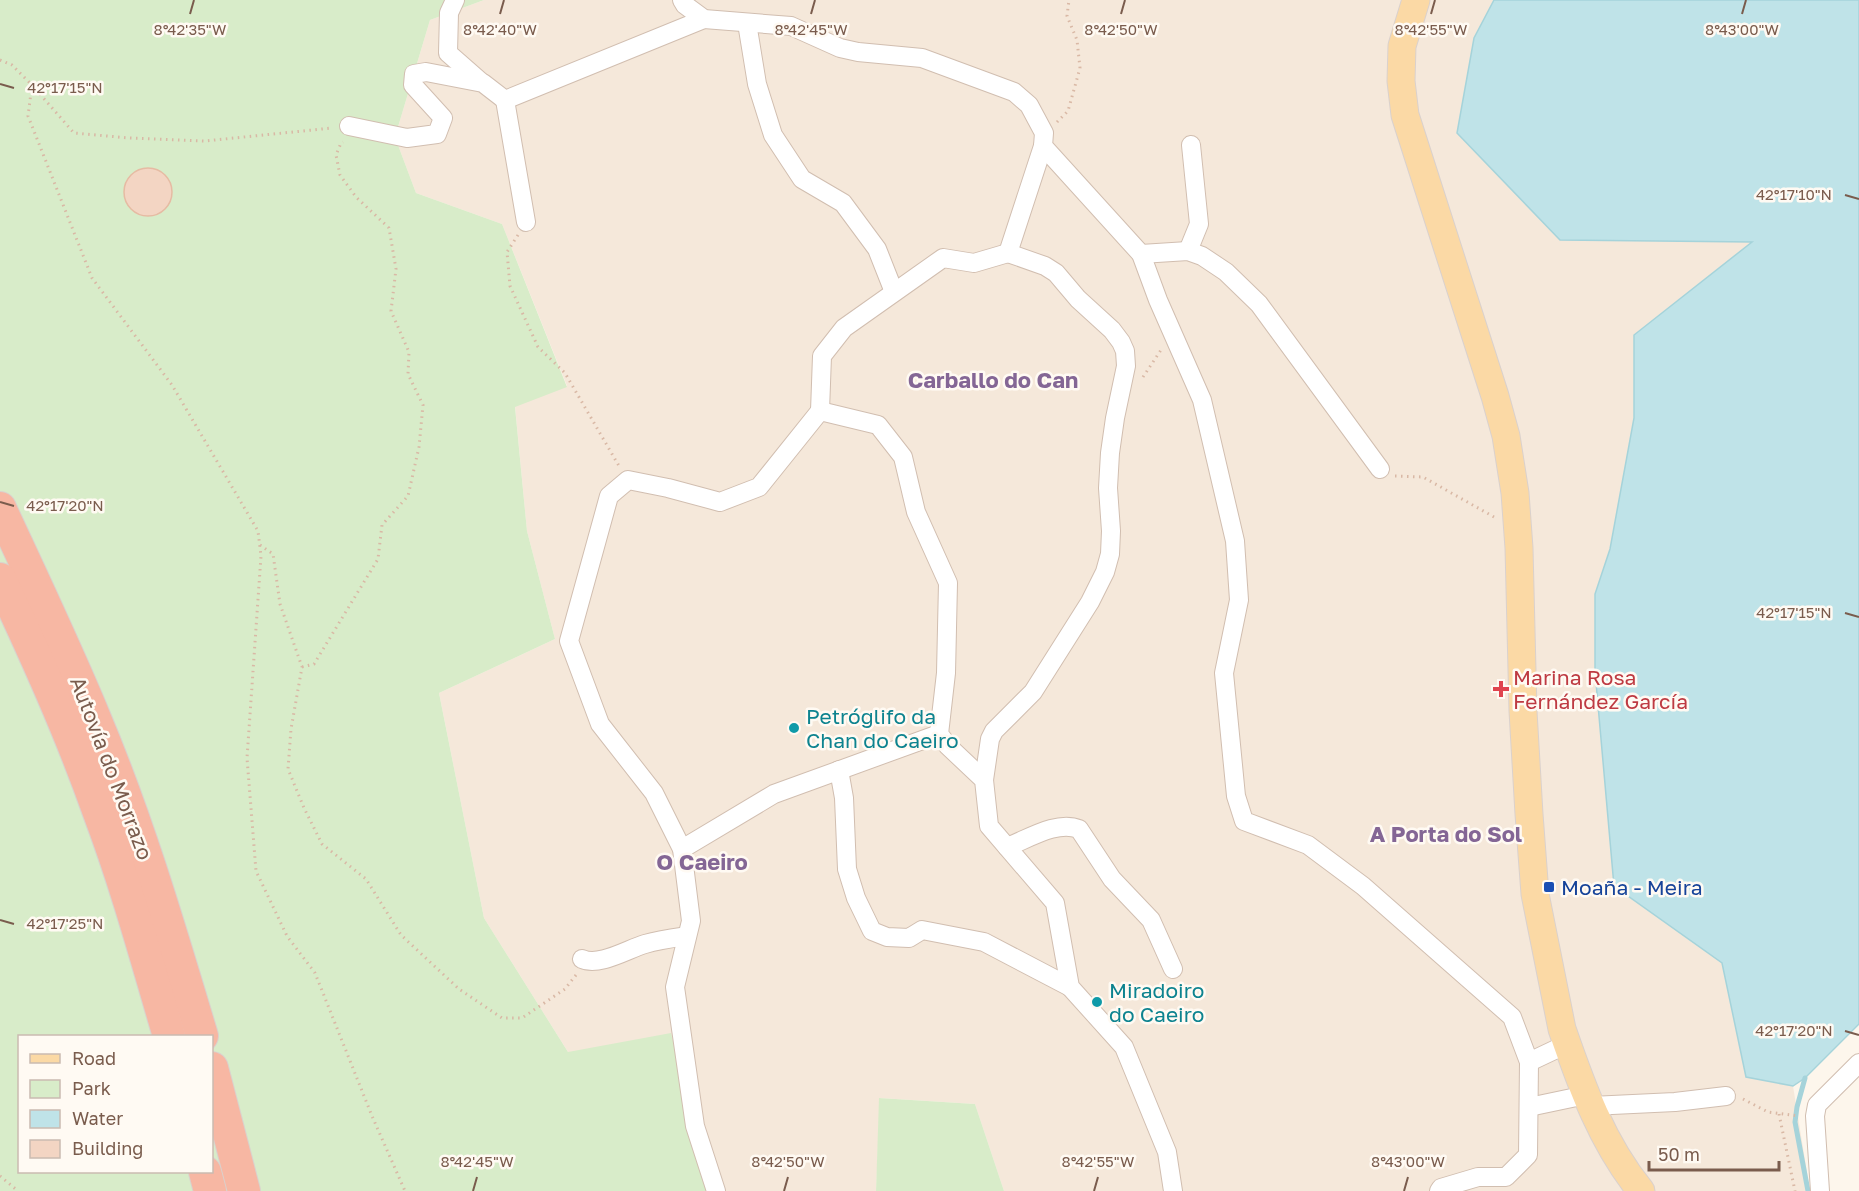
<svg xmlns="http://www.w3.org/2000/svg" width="1859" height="1191" font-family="'Golos Text',sans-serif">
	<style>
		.residential { fill: #f5e8da }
		.green { fill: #d8ecc9; fill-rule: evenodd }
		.water { fill: #bfe3e8; stroke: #a5d3da; stroke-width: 1.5 }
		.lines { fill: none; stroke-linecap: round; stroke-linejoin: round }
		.stream { stroke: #a5d3da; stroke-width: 5 }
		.building { fill: #f3d5c3; stroke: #e6bba3; stroke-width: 1.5 }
		.minor-casing { stroke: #d1beb0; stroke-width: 20 }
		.primary-casing { stroke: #dad1cd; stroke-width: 29 }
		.motorway-casing { stroke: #dad1cd; stroke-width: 34 }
		.path { stroke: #d9b8a5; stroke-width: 3; stroke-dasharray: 1.5 4.5; stroke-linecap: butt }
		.minor { stroke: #fff; stroke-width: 18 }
		.primary { stroke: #fbd9a5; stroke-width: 27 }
		.motorway { stroke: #f7b7a3; stroke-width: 32 }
		.ticks { fill: none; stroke: #7a5c4d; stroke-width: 2 }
		.health-dot { fill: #e0444e; stroke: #fffaf3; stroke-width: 2 }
		.culture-dot { fill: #0f9aa8; stroke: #fffaf3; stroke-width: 2 }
		.transit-dot { fill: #1a4fb4; stroke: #fffaf3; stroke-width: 2 }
		.labels { text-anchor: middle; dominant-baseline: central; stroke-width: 5; stroke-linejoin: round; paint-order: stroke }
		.health-label { font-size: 21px; fill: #be3a42; stroke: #fffaf3; text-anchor: start }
		.culture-label { font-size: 21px; fill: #0d838f; stroke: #fffaf3; text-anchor: start }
		.street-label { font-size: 21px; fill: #7a5c4d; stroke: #fffaf3 }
		.transit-label { font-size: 21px; fill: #164399; stroke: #fffaf3; text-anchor: start }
		.neighbourhood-label { font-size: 22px; font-weight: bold; fill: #846695; stroke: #fffaf3 }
		.ticks-label { font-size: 15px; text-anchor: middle; fill: #7a5c4d; stroke: #fffaf3; stroke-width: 5; stroke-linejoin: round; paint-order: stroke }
	</style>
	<rect width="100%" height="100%" fill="#fdf6ec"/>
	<polygon class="residential" points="484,0 1494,0 1474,38 1457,133 1560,239 1753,242 1634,335 1634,418 1610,549 1595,594 1614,886 1722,963 1746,1077 1793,1086 1810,1191 1004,1191 975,1104 880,1098 876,1191 709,1191 568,1052 484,918 439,693 555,639 527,531 515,406 567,386 502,224 416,193 395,137 430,20"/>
	<g class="green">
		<path d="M 0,0 L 484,0 L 430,20 L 395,137 L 416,193 L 502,224 L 567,387 L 515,407 L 527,531 L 555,639 L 439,693 L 484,918 L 568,1052 L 671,1033 L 709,1191 L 0,1191 ZM 20,1036 L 212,1036 L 212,1172 L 20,1172 Z"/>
		<polygon points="879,1098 975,1104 1004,1191 876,1191"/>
	</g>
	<polygon class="water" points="1494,0 1859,0 1859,1024 1805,1078 1793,1086 1746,1077 1722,963 1614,886 1595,671 1595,594 1610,549 1634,418 1634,335 1752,242 1560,240 1457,133 1474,38"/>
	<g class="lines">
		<polyline class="stream" points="1805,1078 1797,1107 1795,1122 1808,1191"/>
	</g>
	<circle class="building" cx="148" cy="192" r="24"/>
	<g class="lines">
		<defs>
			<g id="minor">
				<polyline points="455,0 449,13 448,53 481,82"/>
				<polyline points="682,0 685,5 704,19 791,26 840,48 858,52 922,58 1014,92 1029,105 1044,133 1043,146 1141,254 1158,300 1202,400 1235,541 1239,600 1224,673 1236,796 1244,821 1308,845 1363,886 1512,1017 1529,1062 1528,1155 1506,1177 1478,1177 1441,1188 1439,1191"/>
				<polyline points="747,23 757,84 773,135 802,179 843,203 877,249 894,292"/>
				<polyline points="505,100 526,222"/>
				<polyline points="349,126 407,138 437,134 443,118 413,85 414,74 426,72 483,83 505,100 704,19"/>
				<polyline points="1188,251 1199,224 1191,145"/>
				<polyline points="1141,254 1188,251 1202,256 1226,272 1259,304 1380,469"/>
				<polyline points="820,411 822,356 844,328 943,258 974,263 1008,253 1043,146"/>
				<polyline points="839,770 844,798 847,869 856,898 872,931 887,937 909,938 922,930 984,942 1070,987"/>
				<polyline points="984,780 990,739 994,731 1033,692 1090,602 1105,572 1110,554 1111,531 1108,488 1110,453 1115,418 1126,366 1125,351 1121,342 1112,330 1078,299 1056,273 1045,266 1008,253"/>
				<path d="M 1007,847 C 1028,839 1057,820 1079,829 L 1112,879 L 1151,920 L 1173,969"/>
				<polyline points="682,849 774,794 939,734"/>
				<path d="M 582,959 C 599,967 628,949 645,944 C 658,940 673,938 687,936"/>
				<polyline points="1529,1062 1567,1044"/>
				<polyline points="1591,1106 1675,1102 1726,1096"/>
				<polyline points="1529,1107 1586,1095"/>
				<polyline points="716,1191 695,1126 675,987 691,921 682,849 654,793 600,724 569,641 609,496 628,480 668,488 720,502 759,487 820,411 878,425 903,457 916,512 948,583 946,673 939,734 948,746 984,780 989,826 1055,903 1070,987 1124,1047 1167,1152 1173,1191"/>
				<polyline points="1820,1191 1815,1116 1817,1105 1859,1063"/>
			</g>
			<path id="primary" d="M 1416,0 L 1402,46 L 1401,81 L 1405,115 L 1495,396 L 1506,436 L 1515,493 L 1519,548 L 1523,711 L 1529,814 L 1535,894 L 1562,1029 C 1582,1087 1602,1143 1641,1191"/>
			<g id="motorway">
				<path d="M 0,508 C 32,577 65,646 94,716 C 138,820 170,929 202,1036"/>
				<path d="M 0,579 C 35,654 70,731 98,810 C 126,884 147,961 169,1036"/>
				<polyline points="212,1068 244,1191"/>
				<polyline points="205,1172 210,1191"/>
			</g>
		</defs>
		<use href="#minor" class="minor-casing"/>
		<use href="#primary" class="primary-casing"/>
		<use href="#motorway" class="motorway-casing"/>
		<g class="path">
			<polyline points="0,60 12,65 32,85 28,116 92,278 172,385 258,531 261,556 247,758 256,871 287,936 315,973 372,1116 405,1191"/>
			<polyline points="32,85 74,133 129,138 205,141 332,128"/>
			<polyline points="1057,122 1068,111 1080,68 1077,40 1067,16 1069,0"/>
			<polyline points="518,235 507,252 510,286 538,347 565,373 619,466"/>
			<polyline points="1143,377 1161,350"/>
			<polyline points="1395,476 1423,477 1494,517"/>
			<polyline points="260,545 273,554 280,604 302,667 291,729 288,769 304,808 322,844 366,879 401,935 459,989 502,1018 522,1018 565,989 576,975"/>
			<polyline points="302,667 314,664 378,559 382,525 408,496 419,447 423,405 408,374 409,352 391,311 396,269 389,228 356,197 340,175 336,155 341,143 343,142"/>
			<polyline points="1743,1099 1768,1112 1799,1116"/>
			<polyline points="1779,1114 1795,1191"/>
			<polyline points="0,1176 18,1191"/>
		</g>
		<use href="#minor" class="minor"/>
		<use href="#primary" class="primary"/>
		<use href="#motorway" class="motorway"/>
	</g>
	<path class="ticks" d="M 190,14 L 194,0M 500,14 L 504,0M 811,14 L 815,0M 1121,14 L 1125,0M 1431,14 L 1435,0M 1742,14 L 1746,0M 0,84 L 14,88M 1845,195 L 1859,199M 0,502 L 14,506M 1845,613 L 1859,617M 0,920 L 14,924M 1845,1031 L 1859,1035M 473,1191 L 477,1177M 784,1191 L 788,1177M 1094,1191 L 1098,1177M 1404,1191 L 1408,1177"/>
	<path class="health-dot" d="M1498 680h6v6h6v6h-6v6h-6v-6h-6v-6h6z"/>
	<g class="culture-dot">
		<circle cx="794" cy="728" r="6"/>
		<circle cx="1097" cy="1002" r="6"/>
	</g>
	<rect class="transit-dot" x="1543" y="881" width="12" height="12" rx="3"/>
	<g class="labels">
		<g class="health-label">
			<text x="1513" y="677">Marina Rosa<tspan x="1513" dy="24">Fernández García</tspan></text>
		</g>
		<g class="culture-label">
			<text x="806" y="716">Petróglifo da<tspan x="806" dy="24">Chan do Caeiro</tspan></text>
			<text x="1109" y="990">Miradoiro<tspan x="1109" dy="24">do Caeiro</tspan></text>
		</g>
		<g class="street-label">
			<text transform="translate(112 768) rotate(69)">Autovía do Morrazo</text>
		</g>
		<g class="transit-label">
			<text x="1561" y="887">Moaña - Meira</text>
		</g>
		<g class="neighbourhood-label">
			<text x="993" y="379">Carballo do Can</text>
			<text x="1446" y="833">A Porta do Sol</text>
			<text x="702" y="861">O Caeiro</text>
		</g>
	</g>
	<g class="ticks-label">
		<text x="190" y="35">8°42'35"W</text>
		<text x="500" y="35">8°42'40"W</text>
		<text x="811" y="35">8°42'45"W</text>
		<text x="1121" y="35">8°42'50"W</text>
		<text x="1431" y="35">8°42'55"W</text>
		<text x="1742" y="35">8°43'00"W</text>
		<text x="65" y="93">42°17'15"N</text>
		<text x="1794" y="200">42°17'10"N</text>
		<text x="65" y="511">42°17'20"N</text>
		<text x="1794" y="618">42°17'15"N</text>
		<text x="65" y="929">42°17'25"N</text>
		<text x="1794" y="1036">42°17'20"N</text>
		<text x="477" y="1167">8°42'45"W</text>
		<text x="788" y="1167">8°42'50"W</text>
		<text x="1098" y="1167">8°42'55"W</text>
		<text x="1408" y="1167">8°43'00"W</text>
	</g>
	<rect x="18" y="1035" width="195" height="138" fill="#fffaf3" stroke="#cabbb1" stroke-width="1.5"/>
	<rect x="30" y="1054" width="30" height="9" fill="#fbd9a5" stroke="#cabbb1" stroke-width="1.5"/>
	<text x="72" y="1065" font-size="18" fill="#7a5c4d">Road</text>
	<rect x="30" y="1080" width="30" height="18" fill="#d8ecc9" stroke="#cabbb1" stroke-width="1.5"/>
	<text x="72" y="1095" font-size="18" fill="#7a5c4d">Park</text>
	<rect x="30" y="1110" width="30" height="18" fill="#bfe3e8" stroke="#cabbb1" stroke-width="1.5"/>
	<text x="72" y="1125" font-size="18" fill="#7a5c4d">Water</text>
	<rect x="30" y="1140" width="30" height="18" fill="#f3d5c3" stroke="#cabbb1" stroke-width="1.5"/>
	<text x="72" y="1155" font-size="18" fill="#7a5c4d">Building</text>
	<path d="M1649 1161v9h130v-9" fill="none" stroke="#7a5c4d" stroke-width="3"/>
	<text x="1658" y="1161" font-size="18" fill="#7a5c4d" stroke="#fffaf3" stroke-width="4.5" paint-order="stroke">50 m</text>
</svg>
